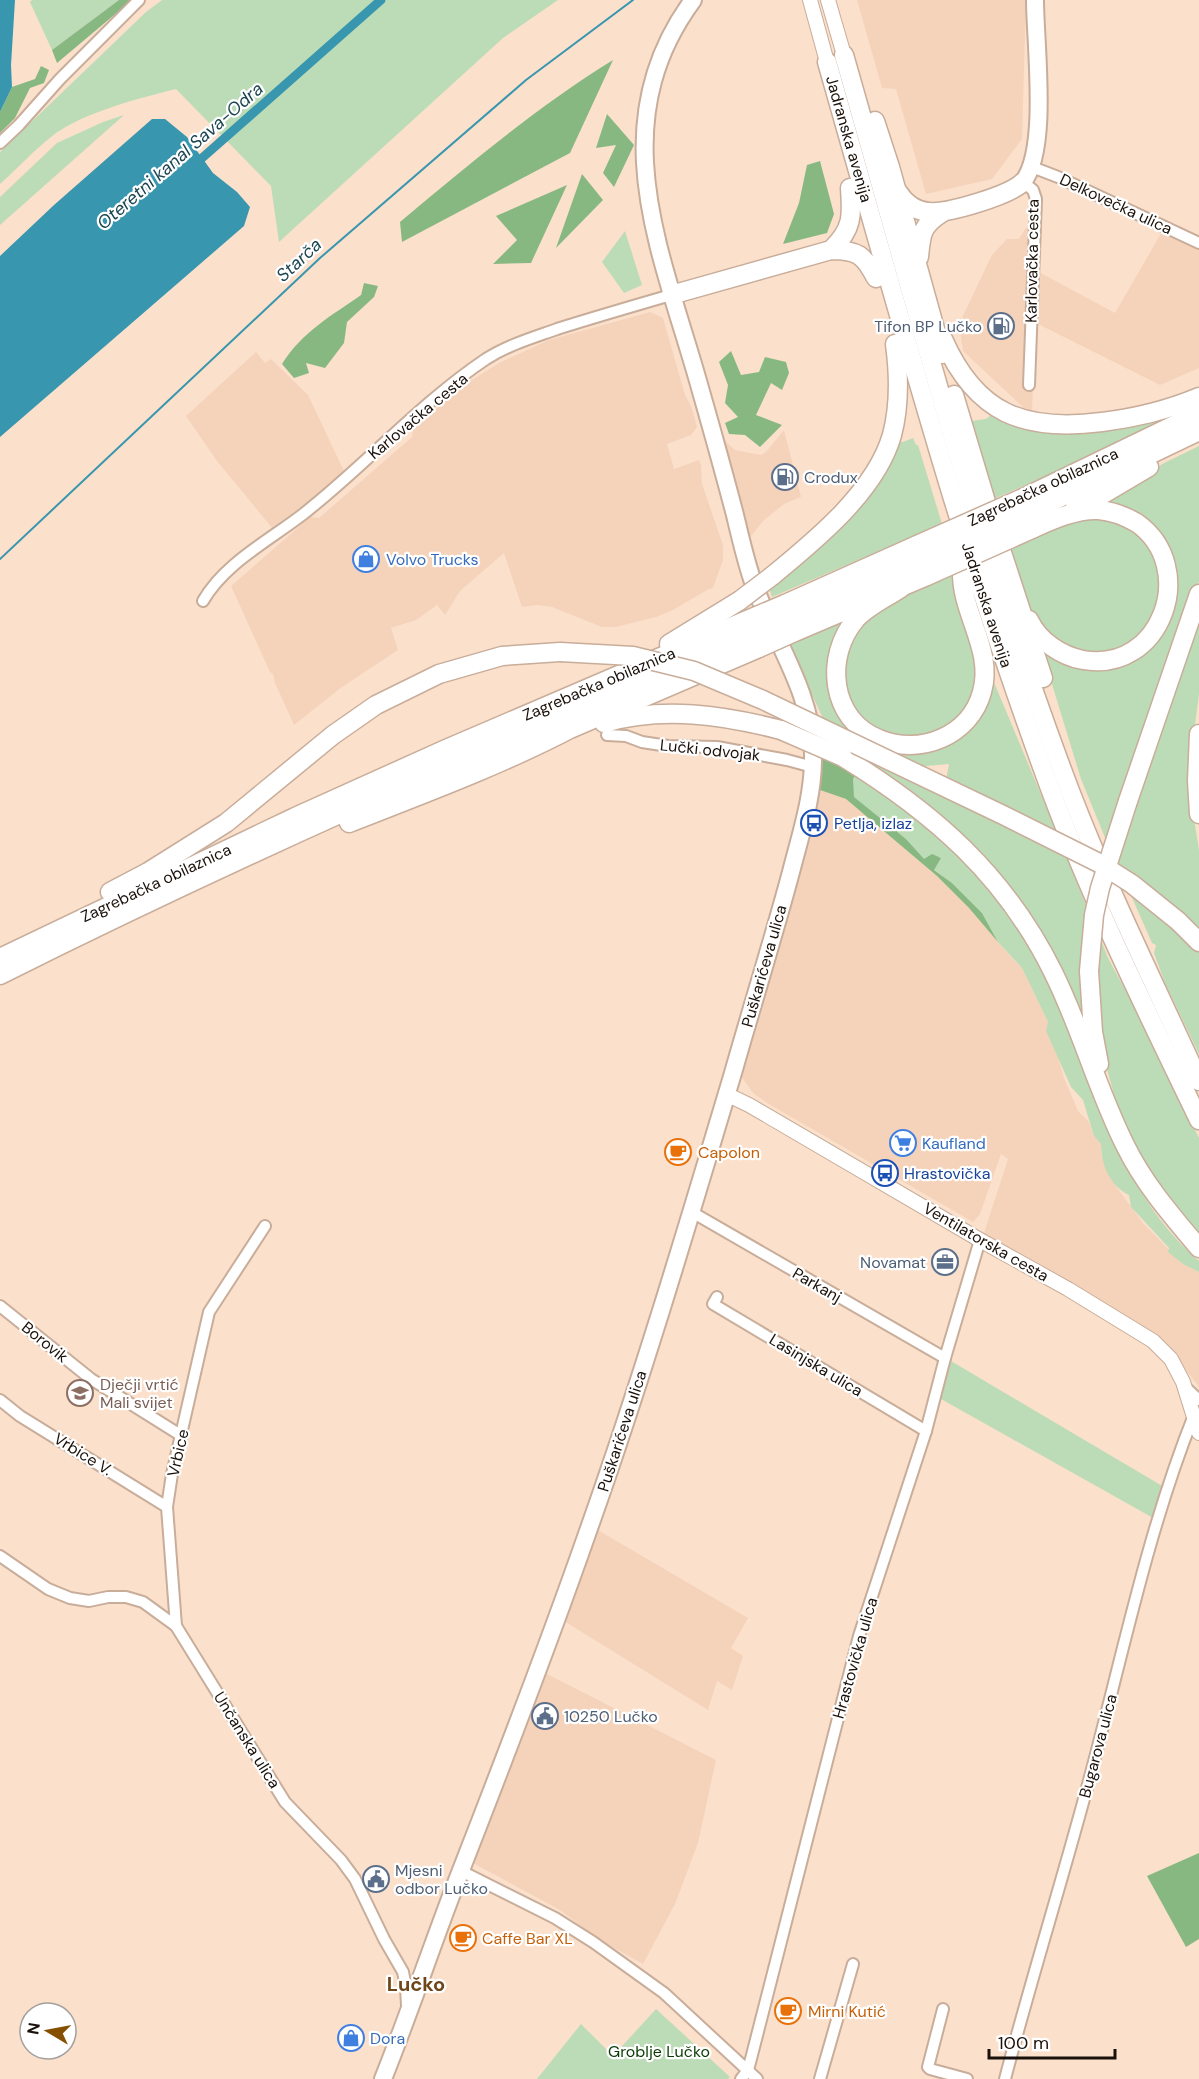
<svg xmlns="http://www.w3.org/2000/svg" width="1199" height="2079" font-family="'DM Sans',sans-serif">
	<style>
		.built { fill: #f5d3bb }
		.green { fill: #bcdcb7 }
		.forest { fill: #88b881 }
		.water { fill: #3896ae }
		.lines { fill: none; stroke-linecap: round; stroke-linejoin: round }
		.stream { stroke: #3896ae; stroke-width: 2 }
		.canal { stroke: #3896ae; stroke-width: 9 }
		.minor-casing { stroke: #c8ad9a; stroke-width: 14 }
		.secondary-casing { stroke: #c8ad9a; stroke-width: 16 }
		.primary-casing { stroke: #c8ad9a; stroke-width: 20 }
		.motorway-casing { stroke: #c8ad9a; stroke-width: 21 }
		.minor { stroke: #fff; stroke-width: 10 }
		.secondary { stroke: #fff; stroke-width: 14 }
		.primary { stroke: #fff; stroke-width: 16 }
		.motorway { stroke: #fff; stroke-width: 18 }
		.motorway-bridge-casing { stroke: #c8ad9a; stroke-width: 21; stroke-linecap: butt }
		.motorway-bridge { stroke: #fff; stroke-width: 18 }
		.labels { text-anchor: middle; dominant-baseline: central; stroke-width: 4.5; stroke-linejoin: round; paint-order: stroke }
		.street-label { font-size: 16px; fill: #1a110a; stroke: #fff }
		.service-label { font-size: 16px; fill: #4e5e75; stroke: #fff; text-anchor: start }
		.shop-label { font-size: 16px; fill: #366cbe; stroke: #fff; text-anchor: start }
		.transit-label { font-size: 16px; fill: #164399; stroke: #fff; text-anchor: start }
		.food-label { font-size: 16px; fill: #c56008; stroke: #fff; text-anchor: start }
		.education-label { font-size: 16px; fill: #785e54; stroke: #fff; text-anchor: start }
		.park-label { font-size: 16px; fill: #093b03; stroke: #fff }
		.water-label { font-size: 18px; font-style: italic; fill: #1c4551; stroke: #fff }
		.quarter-label { font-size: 20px; font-weight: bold; fill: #6e461a; stroke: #fff }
	</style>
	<rect width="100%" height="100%" fill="#fbe0cc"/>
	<g class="built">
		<polygon points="857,0 1026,0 1022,139 992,179 926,194 896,89 882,88"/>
		<polygon points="1027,226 1041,226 1039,272 1115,313 1163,230 1199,248 1199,368 1160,385 1036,323 1032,410 1024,408 963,351 959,324 992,255 1007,239 1019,239"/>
		<polygon points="650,312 663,318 685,395 691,406 697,427 691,435 667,444 674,469 699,460 701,465 702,484 723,545 723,560 713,588 709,589 671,611 656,617 616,627 602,627 552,607 538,605 522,607 504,553 460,591 445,615 437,605 416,620 391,628 398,650 342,687 294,725 275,683 273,674 270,672 231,586 310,517 319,518 412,437 413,428 467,383 499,363 549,340"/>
		<polygon points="256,352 265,363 271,359 308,395 344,471 304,506 273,529 217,461 186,416"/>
		<polygon points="784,430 801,497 784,504 763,521 748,540 722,435 727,443 735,450 761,455 766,452"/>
		<polygon points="820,790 846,799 937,876 969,908 1011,957 1022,968 1048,1022 1064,1078 1078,1111 1089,1122 1094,1136 1101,1144 1101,1154 1110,1178 1143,1223 1183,1264 1199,1272 1199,1387 1167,1346 1150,1333 983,1236 1008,1159 1001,1154 980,1214 973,1222 767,1103 753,1093 741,1076 811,833"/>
		<polygon points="596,1529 748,1618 731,1648 743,1656 732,1690 717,1681 708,1710 564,1621"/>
		<polygon points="545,1673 716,1760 698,1843 675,1904 643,1964 600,1940 560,1910 473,1863"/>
	</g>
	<g class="green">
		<polygon points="32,0 119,0 52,50 30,2"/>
		<path d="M 162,0 L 558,0 L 503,38 L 279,242 L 271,186 L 176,89 C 140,98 80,113 51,137 C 33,151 17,169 0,184 L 0,152 L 146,12 Z"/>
		<polygon points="124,115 0,225 0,197 57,143 103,122"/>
		<polygon points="625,231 642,285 624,293 602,262"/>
		<polygon points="1194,405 1084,459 994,499 971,421 986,419 994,413 1017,422"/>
		<polygon points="913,438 916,445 918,445 942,524 772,597 769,588 897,441 903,442"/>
		<polygon points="1199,446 1199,581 1124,794 1106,840 1081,779 1040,645 1064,658 1147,647 1168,549 1096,506 1164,463"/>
		<polygon points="1098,516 1141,531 1167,585 1138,643 1093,657 1052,641 1028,608 1008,546 1056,524"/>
		<polygon points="956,570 979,644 979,685 958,723 918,741 870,729 846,698 845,647 876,608"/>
		<polygon points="1199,610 1199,694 1192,748 1194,819 1199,850 1199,934 1116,863"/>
		<polygon points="852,615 836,645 853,726 933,747 993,680 1058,835 946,780 949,764 926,766 923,769 825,723 793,653 791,643"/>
		<polygon points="826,739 1065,853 1088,910 1088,1035 1013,897"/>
		<path d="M 857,773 C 889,797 924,821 954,848 C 963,856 970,866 978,875 C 1003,904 1031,940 1048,975 C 1094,1075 1112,1184 1199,1261 L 1199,1272 L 1183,1264 L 1168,1252 L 1169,1248 L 1131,1207 L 1129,1195 C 1110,1186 1101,1165 1101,1144 L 1094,1136 L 1083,1100 L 1071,1087 L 1046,1031 L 1048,1022 L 1022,968 L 998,942 L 982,913 L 952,883 L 933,869 L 941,857 L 924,860 L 906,839 L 853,797 L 853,779 Z"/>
		<polygon points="1130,893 1178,929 1199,951 1199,1054 1165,983 1154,953 1156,945 1152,943"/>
		<path d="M 1101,940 L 1108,958 L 1136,1010 L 1199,1138 L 1199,1234 C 1177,1207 1154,1180 1137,1149 C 1104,1087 1091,1010 1101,940 Z"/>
		<polygon points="951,1361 1164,1487 1155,1519 941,1399"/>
		<polygon points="656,2009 730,2077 728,2079 537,2079 581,2024 613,2056"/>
	</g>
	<g class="forest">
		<polygon points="119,0 132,0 57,63 52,50"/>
		<path d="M 613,60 L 570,153 L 402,242 L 400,222 C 468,165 537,107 613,60 Z"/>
		<polygon points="41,66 49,70 44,83 30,88 15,118 0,133 0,112 12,87 35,79"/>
		<polygon points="607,114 634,145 614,187 603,173 616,145 596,148"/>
		<polygon points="820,161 834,214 827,233 783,244 799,203 807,165"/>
		<polygon points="582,174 603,200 556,248"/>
		<polygon points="567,185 531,263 493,264 517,240 496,216"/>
		<path d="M 364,283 L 378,286 L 374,297 L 347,322 L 344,343 L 325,368 L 306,363 L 309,373 L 294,378 L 282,364 C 302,332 331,316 361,295 Z"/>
		<polygon points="731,351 741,375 759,372 765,357 786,362 789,373 782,390 771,383 756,415 782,425 760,447 745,435 729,434 725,423 738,417 725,403 728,385 719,362"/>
		<polygon points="824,756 857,773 853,779 854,797 906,839 924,859 932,854 941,858 934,870 952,883 982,913 998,942 969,908 937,876 846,799 820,790 821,764"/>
		<polygon points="1199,1853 1199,1939 1186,1947 1147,1876"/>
	</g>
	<g class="water">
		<polygon points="0,0 15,0 11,65 12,87 0,112"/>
		<polygon points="152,119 165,119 187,137 213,173 237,192 250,207 244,226 0,437 0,256 54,205"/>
	</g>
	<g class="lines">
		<polyline class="stream" points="0,559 320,258 526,80 633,0"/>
		<polyline class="canal" points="193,166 381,0"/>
		<defs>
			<g id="minor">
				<polyline points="0,143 19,125 60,79 139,0"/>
				<polyline points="1032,167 1058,177 1199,243"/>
				<polyline points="1023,182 1033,190 1036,199 1029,385"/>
				<path d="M 203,601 C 224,564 268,541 302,515 C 365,466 419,404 486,359 C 508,345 532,338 557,329 C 595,317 633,306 671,295"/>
				<polyline points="607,735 626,736 642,742 668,746 717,747 787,760 813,767"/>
				<polyline points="690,1211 945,1358"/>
				<polyline points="717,1297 713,1304 926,1431"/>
				<polyline points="0,1306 91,1379 182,1436"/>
				<polyline points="1185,1387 1199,1400"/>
				<polyline points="0,1400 20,1416 167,1507"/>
				<polyline points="0,1556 48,1589 70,1598 89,1601 108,1597 126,1597 143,1602 176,1626 285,1802 341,1860 355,1879 384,1939 403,1972 406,1987 407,2006"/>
				<polyline points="176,1626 167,1507 172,1474 209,1312 265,1226"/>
				<polyline points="461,1871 555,1918 593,1942 664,1993 757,2079"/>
				<polyline points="943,2009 928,2067 930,2069 967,2079"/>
				<polyline points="741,2079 748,2070 752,2055 859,1636 926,1431 945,1358 980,1240"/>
				<polyline points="820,2079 853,1964"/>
				<path d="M 1005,2079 C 1032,1976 1064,1875 1091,1773 C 1123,1653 1148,1530 1194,1415"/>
			</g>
			<g id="secondary">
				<polyline points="810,0 827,62"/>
				<polyline points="828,0 844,55"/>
				<polyline points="726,1094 749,1105 980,1240 1068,1289 1153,1341 1171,1359 1183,1382 1199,1433"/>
			</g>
			<g id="primary">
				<path d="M 1023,182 C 1049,149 1035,43 1035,0"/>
				<path d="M 383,2079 C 409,2014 431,1948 456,1883 C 501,1768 546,1651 587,1534 C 641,1382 687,1227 733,1073 C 752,1006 773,939 791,872 C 801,833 814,794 813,754 C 812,690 772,638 752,579 C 745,558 740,536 735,515 C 724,473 712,430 700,388 C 663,255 600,126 693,0"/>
			</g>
			<g id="motorway">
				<path d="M 844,55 C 915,302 979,551 1070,791 C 1108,890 1155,985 1199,1081"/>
				<path d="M 827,62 C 897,306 962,552 1051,791 C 1093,903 1147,1012 1199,1120"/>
				<polyline points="875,121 890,167 942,354"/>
				<path d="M 898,192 C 905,203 915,211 929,212 C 948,214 1010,195 1023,182"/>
				<path d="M 831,250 C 853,229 852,216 850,188"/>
				<path d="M 919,257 C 921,233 922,225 943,212"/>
				<path d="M 671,295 L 831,250 C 858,250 864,255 876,278"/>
				<path d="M 943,339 C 976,414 1024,432 1102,422 C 1135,418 1168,410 1199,397"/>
				<polyline points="954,395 992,522 1043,678"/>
				<polyline points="1023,498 1199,413"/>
				<polyline points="1075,507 1100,496 1149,467"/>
				<polyline points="1028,513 1199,431"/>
				<path d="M 772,576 C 816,540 876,491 892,435 C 900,405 899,374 895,344"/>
				<path d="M 901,588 C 886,598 868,606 856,619 C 824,656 830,720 879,739 C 920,756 970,736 982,692 C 994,650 961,613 962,572"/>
				<polyline points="785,604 917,545"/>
				<polyline points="791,618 922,561"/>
				<path d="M 1029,620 C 1039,641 1061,656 1083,660 C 1162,674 1199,567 1137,523 C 1125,516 1112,511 1098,510 C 1076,509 1052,520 1032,529"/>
				<polyline points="797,631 927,576"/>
				<polyline points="669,644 739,601"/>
				<path d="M 604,723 C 663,706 723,715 781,730"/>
				<polyline points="1199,734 1197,781 1199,814"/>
				<path d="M 843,757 C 934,813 1005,875 1053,972 C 1081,1028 1097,1089 1125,1145 C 1144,1184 1172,1216 1199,1248"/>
				<polyline points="1128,801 1199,594"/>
				<path d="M 349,823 C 423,794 499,766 570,729 L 759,648"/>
				<polyline points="110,892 148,872 226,823 333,735 376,705 439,674 502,656 560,652"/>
				<polyline points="1178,921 1199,942"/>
				<polyline points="0,958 295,817 446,749 747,620"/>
				<polyline points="1089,971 1093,1032 1099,1064"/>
				<path d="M 0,975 C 152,899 306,828 461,760 C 558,718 656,677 753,635"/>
			</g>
		</defs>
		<use href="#minor" class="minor-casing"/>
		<use href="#secondary" class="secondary-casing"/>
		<use href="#primary" class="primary-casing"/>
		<use href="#motorway" class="motorway-casing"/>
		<use href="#minor" class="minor"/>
		<use href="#secondary" class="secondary"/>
		<use href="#primary" class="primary"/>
		<use href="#motorway" class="motorway"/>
		<defs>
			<g id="motorway-bridge">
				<polyline points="917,545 1023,498"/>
				<polyline points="922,561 1028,513"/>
				<polyline points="927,576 1032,529"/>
				<polyline points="739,601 772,576"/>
				<polyline points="747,620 785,604"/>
				<polyline points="753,635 791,618"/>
				<polyline points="759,648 797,631"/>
				<polyline points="560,652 633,656 694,671 763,700 1003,815 1099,863 1132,884 1178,921"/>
				<polyline points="781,730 843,757"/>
				<polyline points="1089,971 1094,915 1100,888 1128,801"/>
			</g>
		</defs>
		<use href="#motorway-bridge" class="motorway-bridge-casing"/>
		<use href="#motorway-bridge" class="motorway-bridge"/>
	</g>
	<defs>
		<symbol id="fuel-ring" viewBox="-11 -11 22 22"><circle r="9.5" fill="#fff" stroke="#5c6f8a" stroke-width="1.5"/><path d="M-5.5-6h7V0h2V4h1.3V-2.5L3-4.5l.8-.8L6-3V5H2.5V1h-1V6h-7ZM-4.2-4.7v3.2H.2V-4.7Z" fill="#5c6f8a"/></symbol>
		<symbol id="shop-ring" viewBox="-11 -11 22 22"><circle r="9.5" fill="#fff" stroke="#3f7fe0" stroke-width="1.5"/><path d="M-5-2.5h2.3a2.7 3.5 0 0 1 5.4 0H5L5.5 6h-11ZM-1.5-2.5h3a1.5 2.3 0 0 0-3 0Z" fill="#3f7fe0"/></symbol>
		<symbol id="bus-ring" viewBox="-11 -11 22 22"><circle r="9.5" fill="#fff" stroke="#1a4fb4" stroke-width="1.5"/><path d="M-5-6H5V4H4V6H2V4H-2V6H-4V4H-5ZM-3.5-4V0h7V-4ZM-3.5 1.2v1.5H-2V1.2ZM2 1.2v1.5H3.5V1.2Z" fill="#1a4fb4"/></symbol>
		<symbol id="supermarket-ring" viewBox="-11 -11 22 22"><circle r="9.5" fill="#fff" stroke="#3f7fe0" stroke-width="1.5"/><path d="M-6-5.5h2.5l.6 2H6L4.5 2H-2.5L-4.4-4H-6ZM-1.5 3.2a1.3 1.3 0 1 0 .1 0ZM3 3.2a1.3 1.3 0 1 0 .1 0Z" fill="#3f7fe0"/></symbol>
		<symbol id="cafe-ring" viewBox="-11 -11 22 22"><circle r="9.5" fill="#fff" stroke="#e8710a" stroke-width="1.5"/><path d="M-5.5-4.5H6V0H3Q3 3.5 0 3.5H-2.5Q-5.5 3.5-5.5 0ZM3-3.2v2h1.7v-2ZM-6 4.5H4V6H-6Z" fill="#e8710a"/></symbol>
		<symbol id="office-ring" viewBox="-11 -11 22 22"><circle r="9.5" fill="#fff" stroke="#5c6f8a" stroke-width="1.5"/><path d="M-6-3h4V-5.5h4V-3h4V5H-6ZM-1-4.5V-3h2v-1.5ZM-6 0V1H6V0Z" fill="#5c6f8a"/></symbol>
		<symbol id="school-ring" viewBox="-11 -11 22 22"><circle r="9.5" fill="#fff" stroke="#8d6e63" stroke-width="1.5"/><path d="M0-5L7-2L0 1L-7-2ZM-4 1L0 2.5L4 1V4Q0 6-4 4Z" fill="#8d6e63"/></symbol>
		<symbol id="civic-ring" viewBox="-11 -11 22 22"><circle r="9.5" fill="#fff" stroke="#5c6f8a" stroke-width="1.5"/><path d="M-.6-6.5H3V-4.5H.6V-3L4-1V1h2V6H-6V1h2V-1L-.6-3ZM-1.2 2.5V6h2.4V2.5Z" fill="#5c6f8a"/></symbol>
	</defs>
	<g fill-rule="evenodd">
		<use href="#fuel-ring" x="986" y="311" width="30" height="30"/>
		<use href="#fuel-ring" x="770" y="462" width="30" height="30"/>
		<use href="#shop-ring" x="351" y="544" width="30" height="30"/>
		<use href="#bus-ring" x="799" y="808" width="30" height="30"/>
		<use href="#supermarket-ring" x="888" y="1128" width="30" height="30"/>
		<use href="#cafe-ring" x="663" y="1137" width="30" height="30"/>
		<use href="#bus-ring" x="870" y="1158" width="30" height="30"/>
		<use href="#office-ring" x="930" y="1247" width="30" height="30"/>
		<use href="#school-ring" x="65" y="1378" width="30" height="30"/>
		<use href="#civic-ring" x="530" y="1701" width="30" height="30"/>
		<use href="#civic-ring" x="361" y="1864" width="30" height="30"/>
		<use href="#cafe-ring" x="448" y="1923" width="30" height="30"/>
		<use href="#cafe-ring" x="773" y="1996" width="30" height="30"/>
		<use href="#shop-ring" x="336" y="2023" width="30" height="30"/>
	</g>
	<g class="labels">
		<g class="street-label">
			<text transform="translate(849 139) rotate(74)">Jadranska avenija</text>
			<text transform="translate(1116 204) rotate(25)">Delkovečka ulica</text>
			<text transform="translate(1032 261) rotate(-89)">Karlovačka cesta</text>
			<text transform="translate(418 416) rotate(-40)">Karlovačka cesta</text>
			<text transform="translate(1043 487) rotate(-25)">Zagrebačka obilaznica</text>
			<text transform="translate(987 605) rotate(72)">Jadranska avenija</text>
			<text transform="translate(599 684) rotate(-23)">Zagrebačka obilaznica</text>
			<text transform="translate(710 750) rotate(6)">Lučki odvojak</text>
			<text transform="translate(156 883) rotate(-25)">Zagrebačka obilaznica</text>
			<text transform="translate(764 966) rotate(-74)">Puškarićeva ulica</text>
			<text transform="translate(986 1242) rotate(30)">Ventilatorska cesta</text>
			<text transform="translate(817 1285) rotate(30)">Parkanj</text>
			<text transform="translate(45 1342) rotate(39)">Borovik</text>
			<text transform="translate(816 1365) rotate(31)">Lasinjska ulica</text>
			<text transform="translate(622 1431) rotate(-72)">Puškarićeva ulica</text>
			<text transform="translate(178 1453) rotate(-77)">Vrbice</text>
			<text transform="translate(83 1454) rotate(32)">Vrbice V.</text>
			<text transform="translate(855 1658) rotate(-74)">Hrastovička ulica</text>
			<text transform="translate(247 1740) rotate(58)">Unčanska ulica</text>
			<text transform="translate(1098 1746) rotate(-75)">Bugarova ulica</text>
		</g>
		<g class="service-label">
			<text x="982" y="326" text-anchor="end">Tifon BP Lučko</text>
			<text x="804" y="477">Crodux</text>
			<text x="926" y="1262" text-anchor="end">Novamat</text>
			<text x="564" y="1716">10250 Lučko</text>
			<text x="395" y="1870">Mjesni<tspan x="395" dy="18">odbor Lučko</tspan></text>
		</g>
		<g class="shop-label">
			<text x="386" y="559">Volvo Trucks</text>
			<text x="922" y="1143">Kaufland</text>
			<text x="370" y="2038">Dora</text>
		</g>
		<g class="transit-label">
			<text x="834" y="823">Petlja, izlaz</text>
			<text x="904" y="1173">Hrastovička</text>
		</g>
		<g class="food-label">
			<text x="698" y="1152">Capolon</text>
			<text x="482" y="1938">Caffe Bar XL</text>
			<text x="808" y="2011">Mirni Kutić</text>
		</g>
		<g class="education-label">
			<text x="100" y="1384">Dječji vrtić<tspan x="100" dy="18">Mali svijet</tspan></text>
		</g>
		<g class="park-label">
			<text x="659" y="2051">Groblje Lučko</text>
		</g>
		<g class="water-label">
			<text transform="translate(180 156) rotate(-41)">Oteretni kanal Sava-Odra</text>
			<text transform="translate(299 260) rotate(-43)">Starča</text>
		</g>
		<g class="quarter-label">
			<text x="416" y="1984">Lučko</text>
		</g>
	</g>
	<g transform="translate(48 2031) rotate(280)"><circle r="28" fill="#ffffff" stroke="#a3a09d" stroke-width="1.5"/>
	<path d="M0-4.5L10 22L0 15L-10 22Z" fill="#864f00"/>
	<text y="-9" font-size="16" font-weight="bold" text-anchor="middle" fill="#1a110a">N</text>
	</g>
	<path d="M989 2049v9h126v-9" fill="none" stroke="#1a110a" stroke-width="3"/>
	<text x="998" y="2049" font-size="18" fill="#1a110a" stroke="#ffffff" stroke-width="4.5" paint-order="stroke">100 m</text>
</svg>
